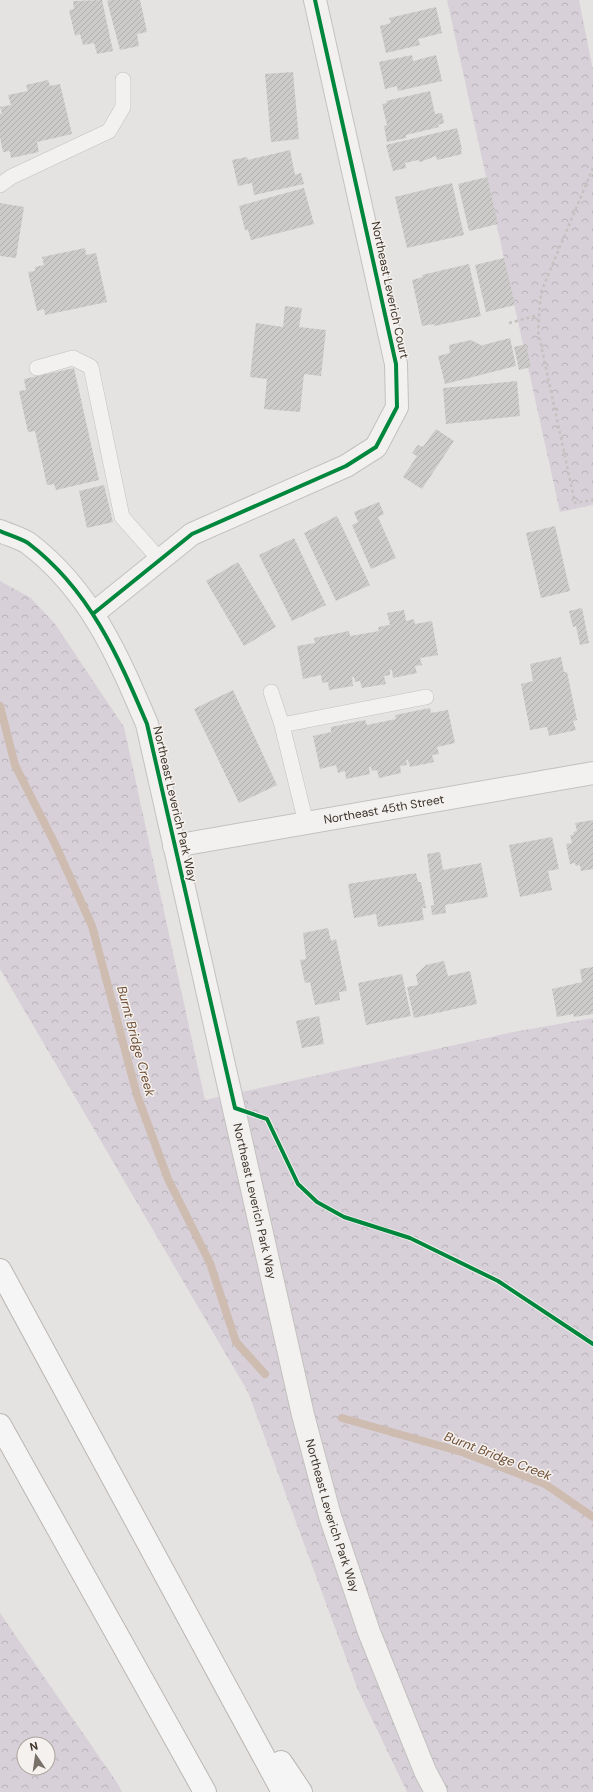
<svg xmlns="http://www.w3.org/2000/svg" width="593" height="1792" font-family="'DM Sans',sans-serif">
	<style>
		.forest { fill: url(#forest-crowns); fill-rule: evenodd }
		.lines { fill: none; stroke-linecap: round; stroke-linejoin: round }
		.stream { stroke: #cfbcb1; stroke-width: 8 }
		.building { fill: url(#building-hatch) }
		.service-casing { stroke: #c3c1bf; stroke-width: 16 }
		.minor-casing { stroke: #c3c1bf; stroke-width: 24 }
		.motorway-casing { stroke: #bab6b3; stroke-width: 24 }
		.path { stroke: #c4c2bf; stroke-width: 2.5; stroke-dasharray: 3 3; stroke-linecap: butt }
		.service { stroke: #f2f1f0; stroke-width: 15 }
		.minor { stroke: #f2f1f0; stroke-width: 22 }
		.motorway { stroke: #f6f5f5; stroke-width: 22 }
		.cycleway-casing { stroke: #f5f1ee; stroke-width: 6 }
		.cycleway { stroke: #00873e; stroke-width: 4 }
		.labels { text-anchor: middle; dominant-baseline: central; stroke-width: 3; stroke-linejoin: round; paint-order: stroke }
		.street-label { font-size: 12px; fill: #3e3429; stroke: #f5f1ee }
		.water-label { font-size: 13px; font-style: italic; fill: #6f4e35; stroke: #f5f1ee }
	</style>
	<defs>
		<pattern id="forest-crowns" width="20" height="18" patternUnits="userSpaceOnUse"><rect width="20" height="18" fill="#d7d0d8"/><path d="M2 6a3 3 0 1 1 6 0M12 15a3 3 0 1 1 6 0" fill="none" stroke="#bab3b9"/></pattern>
		<pattern id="building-hatch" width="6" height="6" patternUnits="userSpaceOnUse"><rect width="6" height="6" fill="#cdcbc9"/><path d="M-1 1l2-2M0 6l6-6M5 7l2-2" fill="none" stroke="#b1afad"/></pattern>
	</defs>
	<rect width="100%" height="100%" fill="#e5e3e1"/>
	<g class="forest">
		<polygon points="447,0 579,0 593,70 593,505 560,512"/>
		<polygon points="0,581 31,598 55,624 124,727 205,1100 513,1032 593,1018 593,1792 407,1792 358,1690 248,1392 0,969"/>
		<path d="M 0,1613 L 118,1784 L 122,1792 L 0,1792 ZM 24,1744 L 48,1744 L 48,1768 L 24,1768 Z"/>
	</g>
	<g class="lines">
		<g class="stream">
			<polyline points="0,706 15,765 56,846 92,926 137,1095 168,1179 210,1263 236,1342 265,1374"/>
			<polyline points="342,1418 462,1452 545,1484 593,1517"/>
		</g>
	</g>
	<g class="building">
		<polygon points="102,0 113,51 97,54 94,43 83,45 80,34 75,36 69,10 74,9 73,1"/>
		<polygon points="110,0 140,0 147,32 137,34 139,46 120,50 107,1"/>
		<polygon points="436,7 442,33 418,39 420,45 386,53 380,26 391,23 389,18"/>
		<polygon points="412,55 413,61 436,55 442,81 398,91 397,86 385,89 379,62"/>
		<polygon points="293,72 299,139 271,142 265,74"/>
		<polygon points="48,80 50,86 60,84 72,134 37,142 39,152 11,158 10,151 3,152 0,137 0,114 2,113 0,107 11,105 8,95 28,91 26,85"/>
		<polygon points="430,91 435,114 442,113 444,123 438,125 439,127 406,135 406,138 387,142 384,126 387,125 382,104 387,103 386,101"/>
		<polygon points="457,128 462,149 461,150 462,154 437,160 436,156 420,162 418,160 405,163 406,168 393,171 386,145"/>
		<polygon points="290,150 295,175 301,173 304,184 254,195 252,183 238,186 232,160 247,157 248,160"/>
		<polygon points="487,177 498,224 469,231 458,184"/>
		<polygon points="452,183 464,235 407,248 395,197"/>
		<polygon points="304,188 314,224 251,240 248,230 245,230 239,206"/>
		<polygon points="0,203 24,207 16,258 0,256"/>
		<polygon points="85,248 86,255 96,253 107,302 45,315 44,309 37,311 28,272 35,271 35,267 44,265 42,257"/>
		<polygon points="504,258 515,305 486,312 475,265"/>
		<polygon points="469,264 481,316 434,326 434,324 422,326 412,280 423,277 422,275"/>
		<polygon points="285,306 302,308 299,327 326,330 321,376 304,374 300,412 264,409 267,379 250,377 256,323 283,327"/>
		<polygon points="510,338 516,366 445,384 438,356 450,353 449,345 471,340 483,346 483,345"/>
		<polygon points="526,344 531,367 519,370 514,347"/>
		<polygon points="74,368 99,480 56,490 54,484 47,485 35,431 28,432 19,391 26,390 24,379"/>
		<polygon points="517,381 520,416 446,424 443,388"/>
		<polygon points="436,429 454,441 422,489 403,477 417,456 412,453 418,445 423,447"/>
		<polygon points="104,485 113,522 87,528 79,491"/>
		<polygon points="379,502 384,514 378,517 396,558 371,569 352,525 358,522 354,512"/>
		<polygon points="337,516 370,585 336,601 304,533"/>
		<polygon points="555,526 570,591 541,598 526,533"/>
		<polygon points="294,538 326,605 292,621 259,555"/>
		<polygon points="238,562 276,627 244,646 206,581"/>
		<polygon points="582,608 589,643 580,645 576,626 573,627 569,611"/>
		<polygon points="404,610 406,621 414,619 415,624 432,621 438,655 420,658 422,665 415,666 417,673 393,678 392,670 390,670 390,675 384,676 386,684 362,688 360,681 355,682 354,677 352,677 353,686 329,690 328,682 322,683 321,675 303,679 297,646 315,643 314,638 349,631 350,636 379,631 378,627 390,625 387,613"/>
		<polygon points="561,657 564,672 567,672 577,720 573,721 576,730 549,736 547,727 530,730 521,684 533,681 530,664"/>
		<polygon points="233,690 277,785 239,803 194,709"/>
		<polygon points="430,708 431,713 448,710 455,743 437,747 439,754 432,755 434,762 410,767 408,760 406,760 407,765 400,766 401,773 379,778 377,770 372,771 371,767 369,767 370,774 346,779 345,771 338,773 336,765 320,769 313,736 331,732 331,727 365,720 367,725 396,719 395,715"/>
		<polygon points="593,820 593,869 581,871 580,865 576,866 575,863 570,864 566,844 572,843 570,835 574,835 573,832 577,831 575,823"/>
		<polygon points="552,837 559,869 548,871 552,890 520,897 509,845"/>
		<polygon points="440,852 443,870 481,863 488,897 445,905 446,913 432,915 431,906 434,905 427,854"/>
		<polygon points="416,873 418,882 421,882 426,908 422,908 424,920 378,927 376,914 354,918 348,884"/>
		<polygon points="328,928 331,941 336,939 347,991 339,992 340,1000 315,1005 310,982 305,983 300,960 306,959 303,933"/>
		<polygon points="444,961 448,976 470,971 477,1004 414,1018 407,987 418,985 416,975 426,965"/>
		<polygon points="593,967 593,1014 574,1017 573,1014 557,1017 552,989 582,982 580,969"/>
		<polygon points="402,974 411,1016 366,1025 358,983"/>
		<polygon points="319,1016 324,1044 302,1048 296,1021"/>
	</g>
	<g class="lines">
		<defs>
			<g id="service">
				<polyline points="0,185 11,177 109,131 123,107 123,80"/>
				<polyline points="37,368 73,358 91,367 122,517 160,560"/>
				<polyline points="271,692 282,725 306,823"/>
				<polyline points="282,725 426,697"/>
			</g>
			<g id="minor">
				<path id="s1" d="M 0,531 C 9,535 20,538 28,543 C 90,590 118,656 147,724 L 303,1415 L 330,1516 L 369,1632 L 425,1771 L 436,1792"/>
				<polyline points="94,613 192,534 346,466 376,447 397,407 396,364 315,0"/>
				<path id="s2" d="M 174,846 L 593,773"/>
			</g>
			<g id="motorway">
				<polyline points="0,1270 283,1792"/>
				<polyline points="0,1425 205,1792"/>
				<polyline points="281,1762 301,1792"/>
			</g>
		</defs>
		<use href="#service" class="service-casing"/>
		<use href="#minor" class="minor-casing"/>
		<use href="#motorway" class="motorway-casing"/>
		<g class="path">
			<polyline points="593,168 541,292 538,331 575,503 593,500"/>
			<polyline points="509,323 539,315"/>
		</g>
		<use href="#service" class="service"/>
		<use href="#minor" class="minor"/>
		<use href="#motorway" class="motorway"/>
		<defs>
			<g id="cycleway">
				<path d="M 0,531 C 9,535 20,538 28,543 C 90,590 118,656 147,724 L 235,1108 L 267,1119 L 298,1184 L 317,1202 L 344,1217 L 410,1238 L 498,1281 L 593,1344"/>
				<polyline points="94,613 192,534 346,466 376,447 397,407 396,364 315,0"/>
			</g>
		</defs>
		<use href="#cycleway" class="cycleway-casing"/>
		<use href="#cycleway" class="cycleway"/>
	</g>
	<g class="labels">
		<g class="street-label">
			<text transform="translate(390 290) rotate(78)">Northeast Leverich Court</text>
			<text transform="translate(175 804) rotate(77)">Northeast Leverich Park Way</text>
			<text stroke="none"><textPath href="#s2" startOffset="213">Northeast 45th Street</textPath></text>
			<text stroke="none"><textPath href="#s1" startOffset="739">Northeast Leverich Park Way</textPath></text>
			<text stroke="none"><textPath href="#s1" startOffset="1063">Northeast Leverich Park Way</textPath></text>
		</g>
		<g class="water-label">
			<text transform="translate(136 1041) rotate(75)">Burnt Bridge Creek</text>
			<text transform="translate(498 1456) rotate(21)">Burnt Bridge Creek</text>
		</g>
	</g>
	<g transform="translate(36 1756) rotate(347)"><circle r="19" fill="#f5f1ee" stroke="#aca59f"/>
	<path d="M0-3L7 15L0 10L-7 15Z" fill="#787169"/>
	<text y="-6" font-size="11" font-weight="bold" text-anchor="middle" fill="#3e3429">N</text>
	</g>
</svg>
